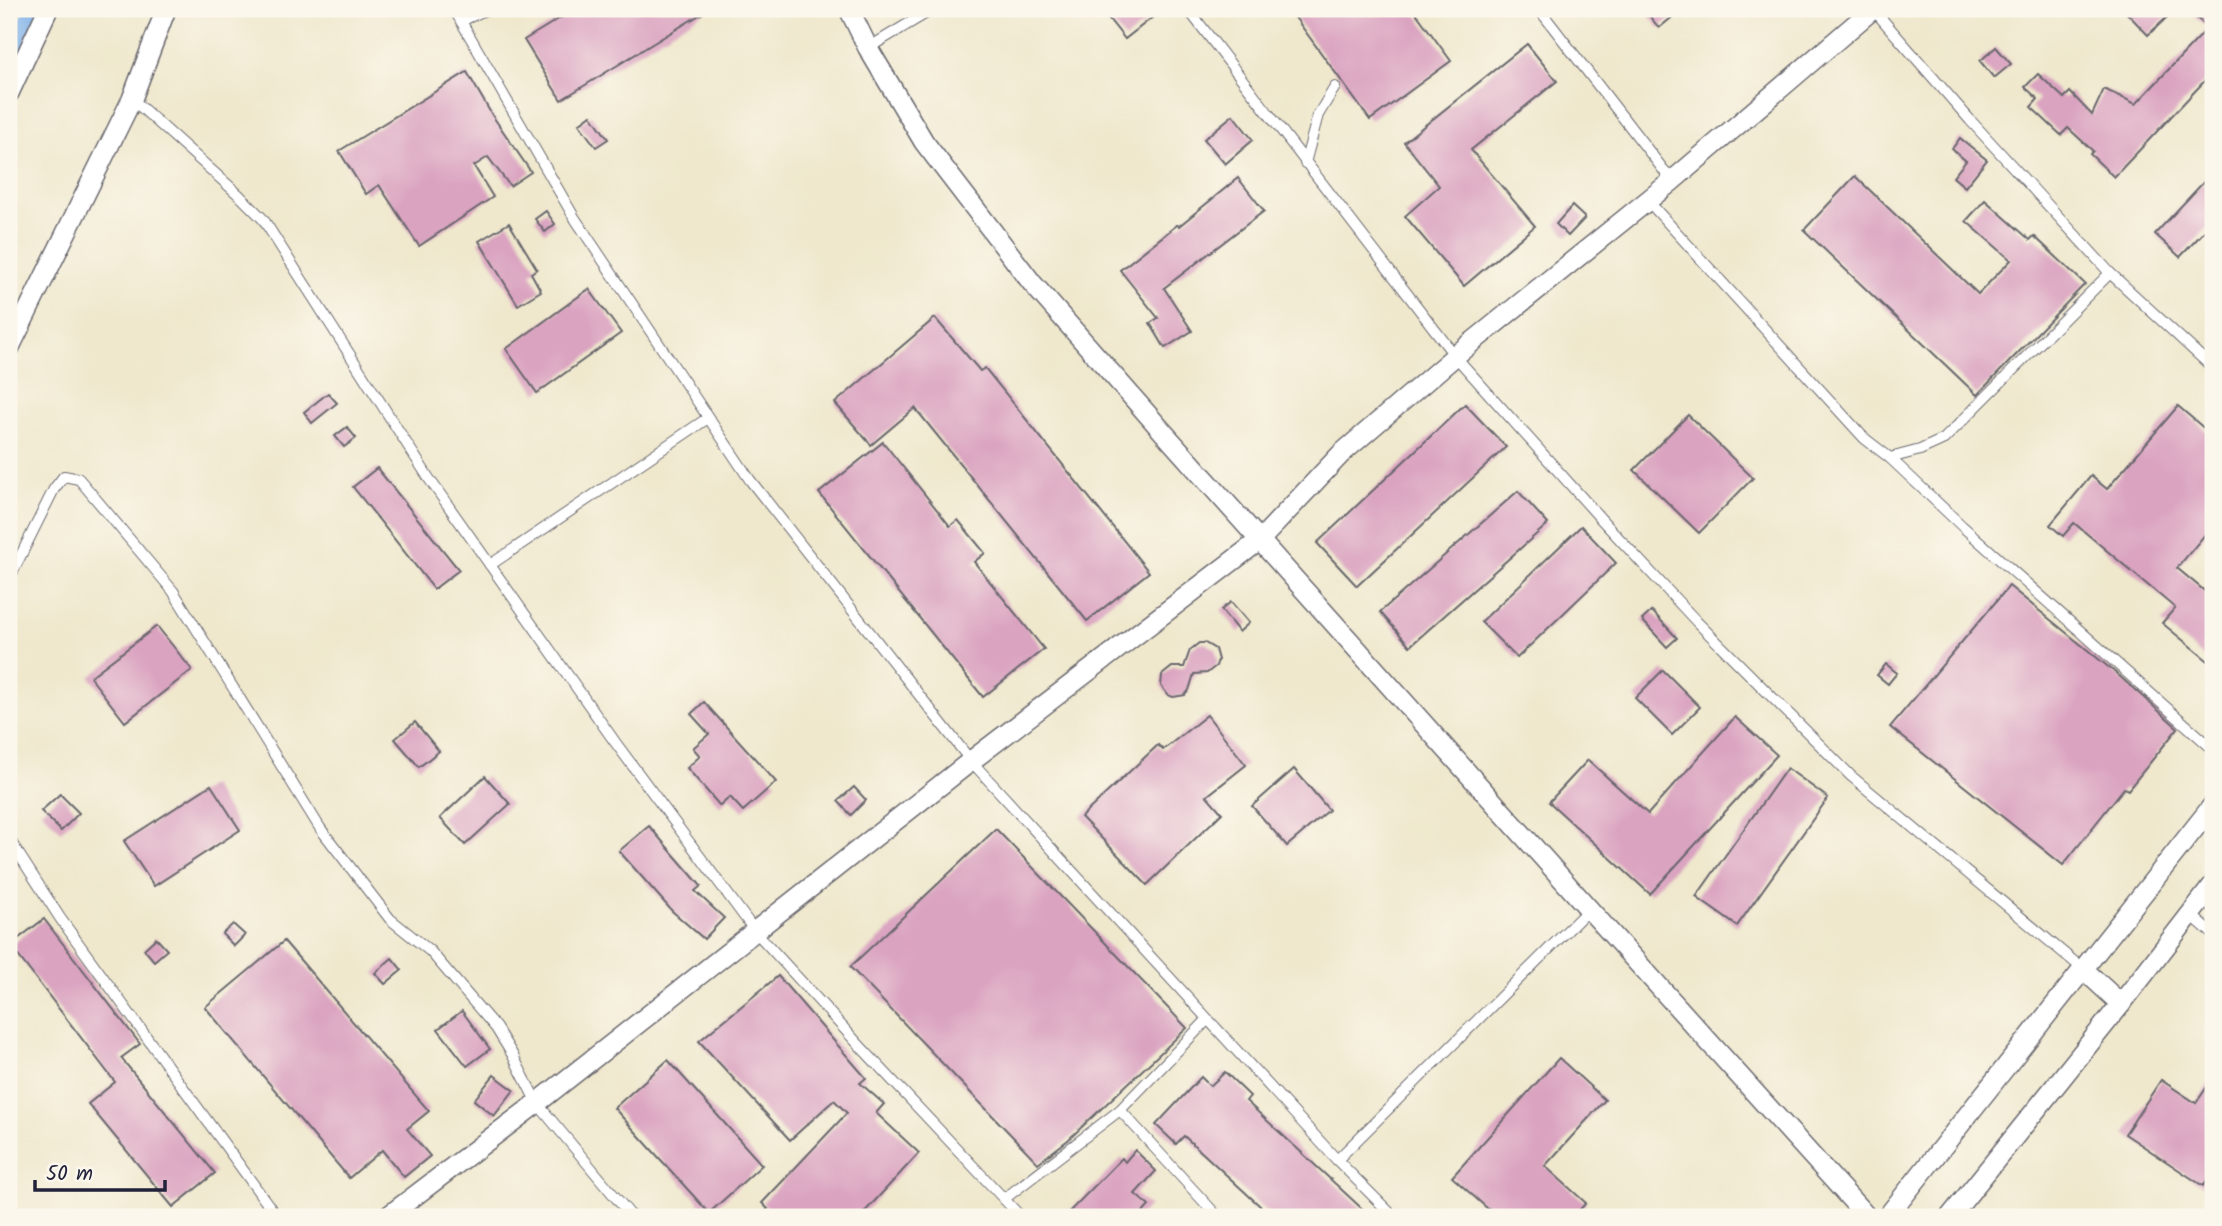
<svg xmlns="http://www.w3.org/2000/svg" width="2222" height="1226" font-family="Kalam,sans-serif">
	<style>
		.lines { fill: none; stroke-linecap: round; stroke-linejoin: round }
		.canal { stroke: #7cafe9; stroke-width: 18 }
		.building { fill: #daa3c0 }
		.lane-casing { stroke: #6a676e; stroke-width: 12 }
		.street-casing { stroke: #6a676e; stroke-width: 22 }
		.lane { stroke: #fff; stroke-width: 10 }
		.street { stroke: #fff; stroke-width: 19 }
	</style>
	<rect width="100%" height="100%" fill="#fbf7ec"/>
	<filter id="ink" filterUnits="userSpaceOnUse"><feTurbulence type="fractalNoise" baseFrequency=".0143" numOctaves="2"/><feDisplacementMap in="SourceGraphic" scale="14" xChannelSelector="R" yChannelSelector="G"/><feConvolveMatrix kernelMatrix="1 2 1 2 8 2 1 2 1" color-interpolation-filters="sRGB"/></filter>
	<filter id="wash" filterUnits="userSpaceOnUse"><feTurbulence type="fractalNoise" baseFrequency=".00686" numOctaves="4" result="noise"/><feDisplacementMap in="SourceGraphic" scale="28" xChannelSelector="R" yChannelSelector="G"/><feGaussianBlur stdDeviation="1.57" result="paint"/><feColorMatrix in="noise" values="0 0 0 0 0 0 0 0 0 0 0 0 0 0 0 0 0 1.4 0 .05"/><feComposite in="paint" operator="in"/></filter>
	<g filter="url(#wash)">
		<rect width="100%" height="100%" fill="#efe8cd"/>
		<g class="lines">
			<polyline class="canal" points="9,62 34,9"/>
		</g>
		<g id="blocks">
			<g class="building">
				<polygon points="575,9 709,9 561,100 524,40"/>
				<polygon points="1101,9 1163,9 1125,39"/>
				<polygon points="1289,9 1413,9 1451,61 1370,120"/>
				<polygon points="1644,9 1682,9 1659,28"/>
				<polygon points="2123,9 2176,9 2148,35"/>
				<polygon points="2187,9 2213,9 2213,72 2114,177 2090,154 2093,151 2068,128 2061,135 2031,107 2038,99 2025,87 2038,74 2064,98 2070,92 2092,115 2104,89 2136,104 2208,28"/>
				<polygon points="1527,44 1557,81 1471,150 1535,226 1464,286 1405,216 1439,186 1404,142"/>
				<polygon points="1996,47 2011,64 1994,78 1980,61"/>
				<polygon points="467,72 492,115 531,172 510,186 488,157 474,166 493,197 419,246 379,185 366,194 339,151"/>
				<polygon points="591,115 608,139 596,147 579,124"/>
				<polygon points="1233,115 1253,140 1225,164 1204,139"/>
				<polygon points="1960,138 1987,160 1965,187 1953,177 1966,161 1952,149"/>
				<polygon points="2213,172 2213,222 2180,257 2155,234"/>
				<polygon points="1855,176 1978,294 2011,260 1966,221 1985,200 2030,240 2034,236 2085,284 1977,395 1804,230"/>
				<polygon points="1238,178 1264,211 1164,288 1192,331 1165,348 1150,323 1158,318 1120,270 1177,225 1179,226"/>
				<polygon points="1572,206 1585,218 1568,236 1556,224"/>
				<polygon points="546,211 555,224 545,232 535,219"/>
				<polygon points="509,223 537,269 531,273 541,291 518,305 479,241"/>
				<polygon points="589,289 621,333 537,393 506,349"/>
				<polygon points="935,318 980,371 985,368 1149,572 1087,621 915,408 871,445 835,403"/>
				<polygon points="328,393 337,403 312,423 304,412"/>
				<polygon points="1465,404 1506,447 1357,586 1317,543"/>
				<polygon points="2178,406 2213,436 2213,525 2177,568 2213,598 2213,665 2162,623 2175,608 2074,523 2063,536 2050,525 2091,476 2107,489"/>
				<polygon points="1688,415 1753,478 1699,533 1634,470"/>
				<polygon points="347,427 356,438 344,447 335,436"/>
				<polygon points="883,442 950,526 958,520 985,553 974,562 1044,649 983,697 819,493"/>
				<polygon points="377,468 459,570 434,589 353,487"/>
				<polygon points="1518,491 1548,524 1410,646 1380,612"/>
				<polygon points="1581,526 1616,563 1517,658 1481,622"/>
				<polygon points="2009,586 2117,674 2178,728 2128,790 2124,788 2063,865 1890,727"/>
				<polygon points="1231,602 1249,623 1239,632 1221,610"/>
				<polygon points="1652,611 1677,638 1667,647 1642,620"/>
				<polygon points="157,626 192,670 125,722 90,677"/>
				<polygon points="1199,643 1205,643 1215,649 1218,660 1216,666 1207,673 1194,674 1189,690 1185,695 1173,697 1168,695 1161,686 1162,675 1172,667 1184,667 1190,650"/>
				<polygon points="1886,664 1897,673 1888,684 1877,675"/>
				<polygon points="1663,670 1700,707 1672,735 1635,698"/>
				<polygon points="704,702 776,782 743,811 730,797 720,806 687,768 700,756 693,748 709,734 691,714"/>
				<polygon points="1207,715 1246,765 1207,796 1222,813 1147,885 1081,817 1158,745 1163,750"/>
				<polygon points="1735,717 1777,755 1650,894 1549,802 1588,760 1648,814"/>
				<polygon points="415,722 439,751 419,767 395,739"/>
				<polygon points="1787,768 1828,798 1737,926 1696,897"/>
				<polygon points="1294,769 1329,810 1287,846 1252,806"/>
				<polygon points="485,776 510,804 465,845 440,818"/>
				<polygon points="211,785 240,830 154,886 124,841"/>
				<polygon points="854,787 866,800 851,815 838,801"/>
				<polygon points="60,794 79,813 61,831 41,811"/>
				<polygon points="649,826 701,886 695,891 724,918 704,939 672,911 619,851"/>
				<polygon points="996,829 1187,1028 1068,1140 1038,1163 850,967"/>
				<polygon points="44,919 140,1044 121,1058 215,1173 173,1207 88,1104 115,1082 10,945"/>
				<polygon points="233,924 245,935 234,946 222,934"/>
				<polygon points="156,938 167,950 154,961 144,949"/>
				<polygon points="284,941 429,1111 407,1129 430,1156 404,1177 382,1150 349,1178 205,1007"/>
				<polygon points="392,958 402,970 385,984 375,973"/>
				<polygon points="778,976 866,1078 860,1083 884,1104 876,1113 919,1153 860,1217 760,1217 768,1209 762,1203 847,1113 834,1100 790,1140 699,1041"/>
				<polygon points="462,1011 490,1049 467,1066 438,1029"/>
				<polygon points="1559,1058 1605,1100 1545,1166 1586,1203 1573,1217 1497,1217 1452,1177"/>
				<polygon points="668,1060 762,1165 709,1213 614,1108"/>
				<polygon points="1225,1072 1250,1096 1246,1101 1371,1217 1272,1217 1184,1136 1176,1144 1156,1125 1201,1077 1210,1086"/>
				<polygon points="494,1075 514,1090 494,1116 474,1100"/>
				<polygon points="2213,1078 2213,1172 2203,1186 2125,1134 2161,1080 2196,1103"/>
				<polygon points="1135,1150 1156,1171 1135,1194 1149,1206 1139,1217 1064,1217 1122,1158 1125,1162"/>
			</g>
		</g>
	</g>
	<g filter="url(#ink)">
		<use href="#blocks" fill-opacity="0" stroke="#6a676e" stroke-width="2"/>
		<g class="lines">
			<defs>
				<g id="lane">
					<polyline points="454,9 574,217 750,480 971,761 1337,1160 1394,1217"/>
					<polyline points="1188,9 1455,356 1601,519 1697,622 1851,776 2083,969"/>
					<polyline points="1539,9 1672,181"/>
					<polyline points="1873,9 1970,120 2110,273 2213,368"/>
					<polyline points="461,21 487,9"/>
					<polyline points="868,48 933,9"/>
					<polyline points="132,99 239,195 263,219 430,480 615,742 755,931 860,1046 1021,1217"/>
					<polyline points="1305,163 1318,115 1335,87"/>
					<polyline points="1648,201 1864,438 1890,458 1962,526 2213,749"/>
					<polyline points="1890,458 1920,450 1944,439 2110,273"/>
					<polyline points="490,565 708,418"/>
					<polyline points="9,577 11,575 54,489 64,476 79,479 173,591 320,828 390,919 430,951 496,1028 512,1054 537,1103 632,1217"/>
					<polyline points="9,839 60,918 277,1217"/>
					<polyline points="2191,915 2213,934"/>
					<polyline points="1120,1110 1218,1217"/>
					<polyline points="1337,1160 1589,909"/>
					<polyline points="1004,1199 1120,1110 1207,1020"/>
				</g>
				<g id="street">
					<polyline points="849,9 868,48 924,142 1032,283 1156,424 1589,909 1867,1217"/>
					<polyline points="9,93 48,9"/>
					<polyline points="9,349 132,99 166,9"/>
					<polyline points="2083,969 2121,1004"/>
					<polyline points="387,1217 537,1103 971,761 1260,540 1341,454 1455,356 1672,181 1873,9"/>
					<polyline points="1887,1217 2213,805"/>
					<polyline points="1950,1217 2121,1004 2213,885"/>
				</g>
			</defs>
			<use href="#lane" class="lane-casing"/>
			<use href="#street" class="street-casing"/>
			<use href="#lane" class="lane"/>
			<use href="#street" class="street"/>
		</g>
	</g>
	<rect width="2222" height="1226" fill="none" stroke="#fbf7ec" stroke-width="35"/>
	<path d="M35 1180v10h130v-10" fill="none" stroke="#22223b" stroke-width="3.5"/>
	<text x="46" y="1180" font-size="21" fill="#22223b" stroke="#fbf7ec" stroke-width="5" paint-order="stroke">50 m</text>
</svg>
